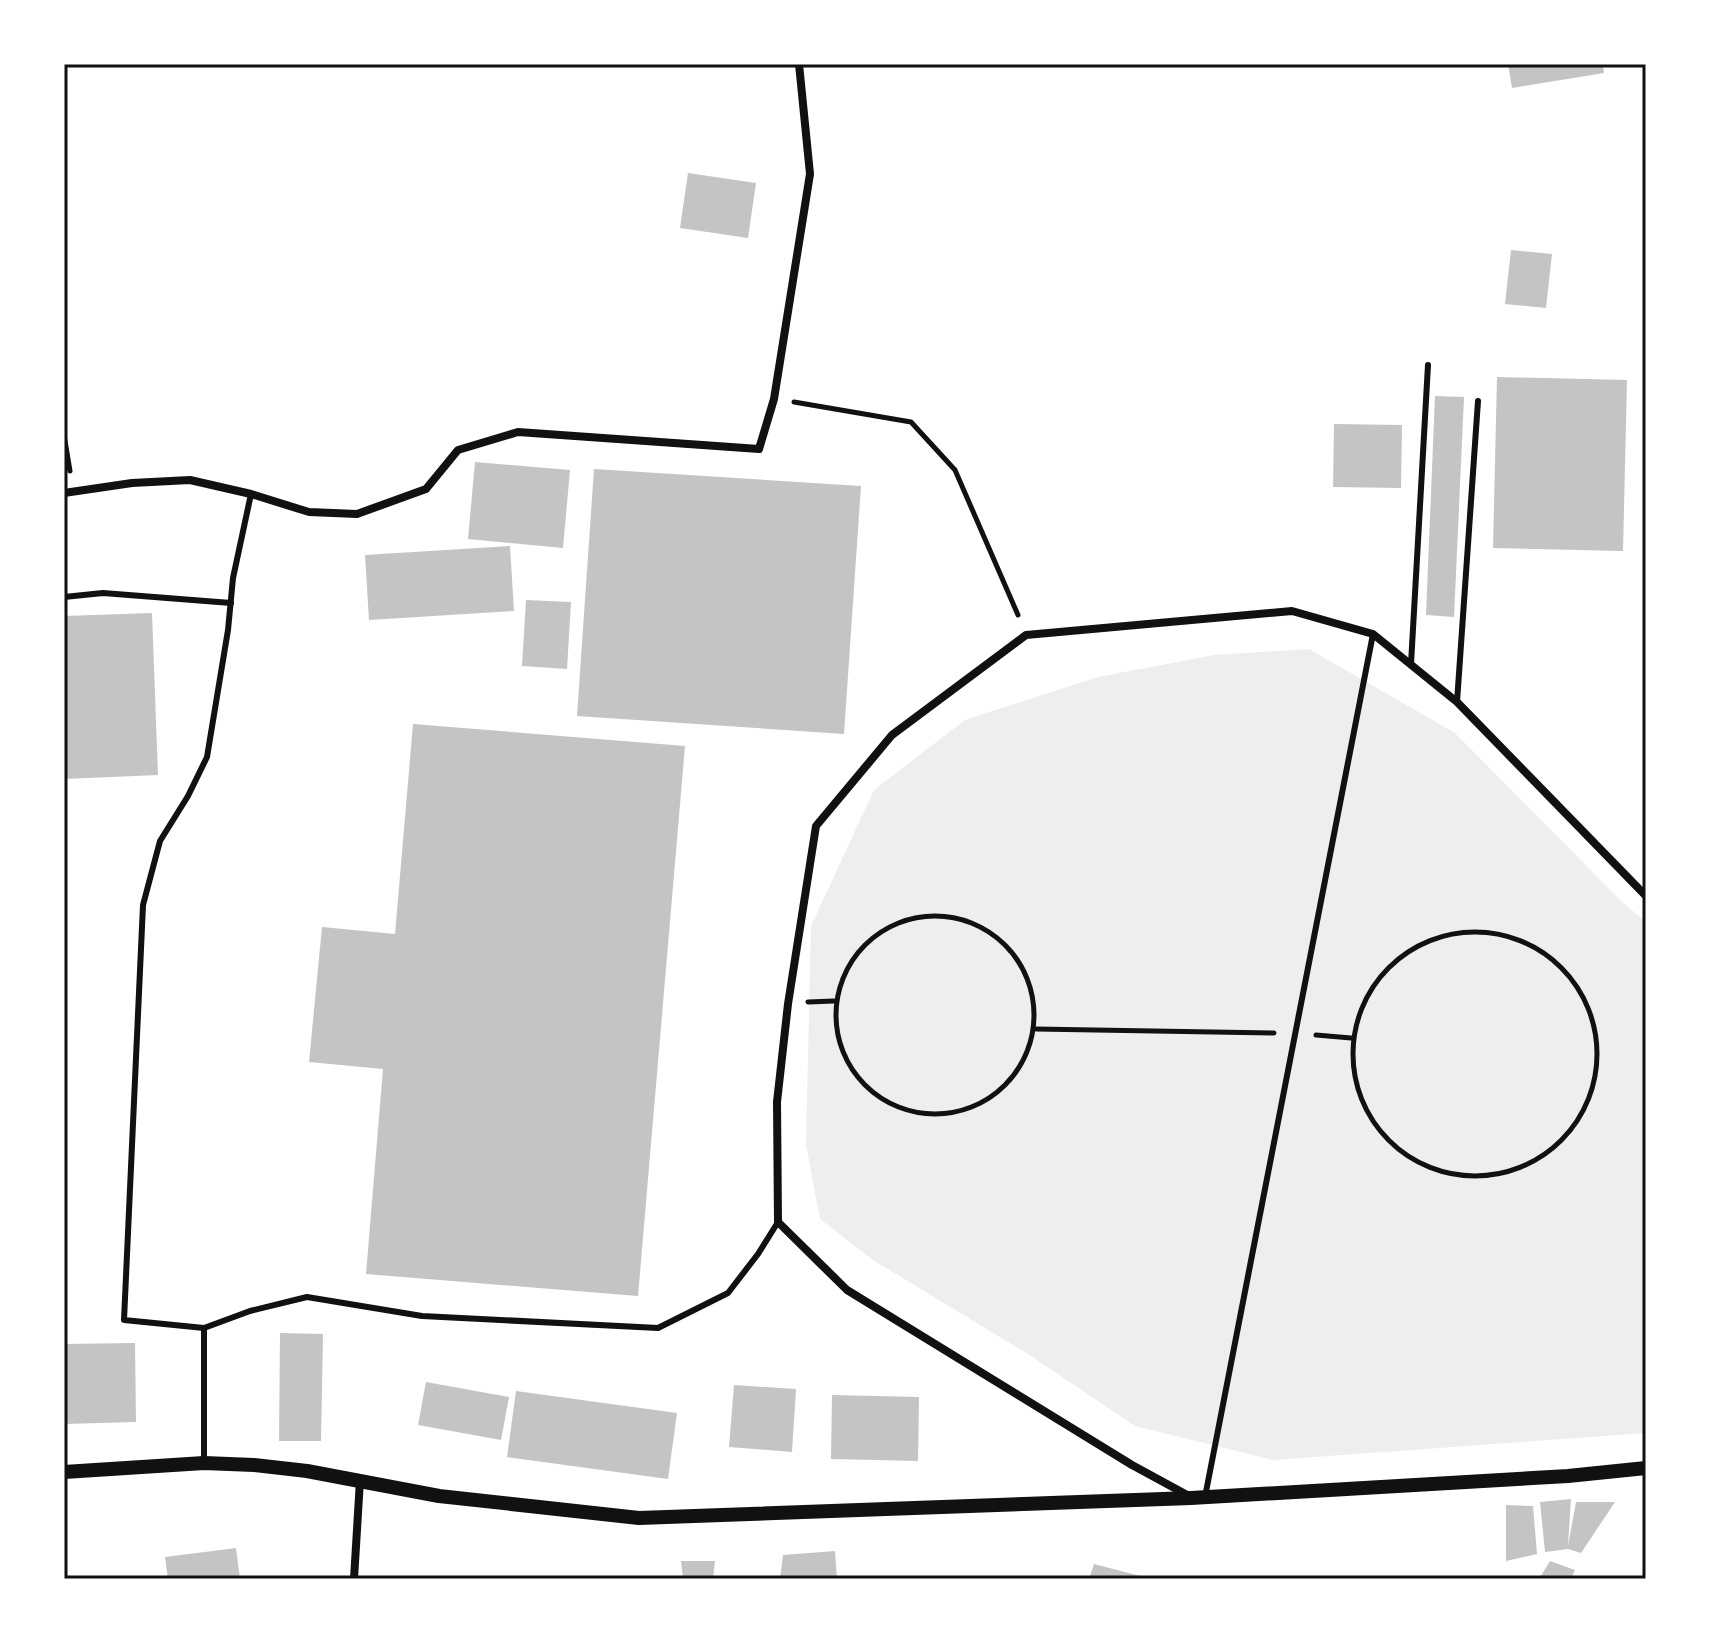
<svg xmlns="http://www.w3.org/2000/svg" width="1710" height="1643" font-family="Mulish,sans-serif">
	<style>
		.green { fill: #eee }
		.building { fill: #c4c4c4 }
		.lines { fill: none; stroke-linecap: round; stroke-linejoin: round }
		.path { stroke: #111; stroke-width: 5 }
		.service { stroke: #111; stroke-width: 6 }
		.minor { stroke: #111; stroke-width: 8 }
		.tertiary { stroke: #111; stroke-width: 14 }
		.neatline { fill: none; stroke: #111; stroke-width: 3 }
	</style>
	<rect width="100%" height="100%" fill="#fff"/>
	<polygon class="green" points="1309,649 1455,733 1622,902 1646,922 1646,1433 1273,1460 1135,1426 1031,1356 873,1260 820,1219 806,1144 811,926 874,790 965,720 1098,677 1214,655"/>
	<g class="building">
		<polygon points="1508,64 1603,64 1604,73 1512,88"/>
		<polygon points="688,173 756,183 748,238 680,228"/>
		<polygon points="1511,250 1552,254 1546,308 1505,304"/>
		<polygon points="1497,377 1627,380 1623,551 1493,548"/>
		<polygon points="1435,396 1464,397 1454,617 1426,615"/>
		<polygon points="1334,424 1402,425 1401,488 1333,487"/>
		<polygon points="475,462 570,470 563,548 468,539"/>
		<polygon points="594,469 861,486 844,734 577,716"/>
		<polygon points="510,546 514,611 369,620 365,555"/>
		<polygon points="526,600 571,602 567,669 522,666"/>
		<polygon points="152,613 158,775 64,779 64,616"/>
		<polygon points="413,724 685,746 638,1296 366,1274 383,1069 309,1062 322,927 395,934"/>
		<polygon points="280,1333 323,1334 321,1441 279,1441"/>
		<polygon points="135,1343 136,1422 64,1424 64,1344"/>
		<polygon points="426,1382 509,1397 501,1440 418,1425"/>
		<polygon points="734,1385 796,1389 792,1452 729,1447"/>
		<polygon points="516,1391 677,1413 668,1479 507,1457"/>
		<polygon points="832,1395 919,1397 918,1461 831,1459"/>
		<polygon points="1571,1499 1568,1546 1576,1502 1615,1502 1581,1553 1568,1549 1545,1552 1540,1502"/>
		<polygon points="1506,1505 1533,1506 1537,1554 1506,1561"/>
		<polygon points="236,1548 240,1579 168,1579 165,1557"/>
		<polygon points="835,1551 837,1579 780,1579 783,1555"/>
		<polygon points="681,1561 715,1561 713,1579 683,1579"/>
		<polygon points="1550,1561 1575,1570 1571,1579 1539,1579"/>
		<polygon points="1094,1564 1148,1578 1148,1579 1089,1579"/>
	</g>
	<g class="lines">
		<g class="path">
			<polyline points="794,402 911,422 955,470 1018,615"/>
			<polyline points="64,435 70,471"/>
			<circle cx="935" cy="1015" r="99"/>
			<circle cx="1475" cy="1054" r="122"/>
			<polyline points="808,1002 834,1001"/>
			<polyline points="1036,1029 1274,1033"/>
			<polyline points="1316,1035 1351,1038"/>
		</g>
		<g class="service">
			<polyline points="64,597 103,593 231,603"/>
			<polyline points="1411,664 1428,365"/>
			<polyline points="1457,702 1478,401"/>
			<polyline points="204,1328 250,1311 307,1297 422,1316 658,1328 728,1293 758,1254 778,1222"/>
			<polyline points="204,1463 204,1328 124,1320 143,905 160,841 188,796 207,757 228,630 233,578 251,494"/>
			<polyline points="1205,1497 1373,634"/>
		</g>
		<g class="minor">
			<polyline points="64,493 132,483 190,480 251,494 309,512 357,514 426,489 458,450 518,432 759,449 774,399 810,174 799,64"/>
			<polyline points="1189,1496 1132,1465 847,1290 778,1222 777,1102 788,1004 816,826 892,735 1026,635 1292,611 1373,634 1457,702 1646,896"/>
			<polyline points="354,1579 360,1480"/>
		</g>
		<polyline class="tertiary" points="64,1472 204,1463 254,1465 307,1471 439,1496 639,1518 1191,1498 1568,1476 1646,1468"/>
	</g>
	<rect width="1710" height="1643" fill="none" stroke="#ffffff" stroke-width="132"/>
	<rect x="66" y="66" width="1578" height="1511" class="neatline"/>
</svg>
